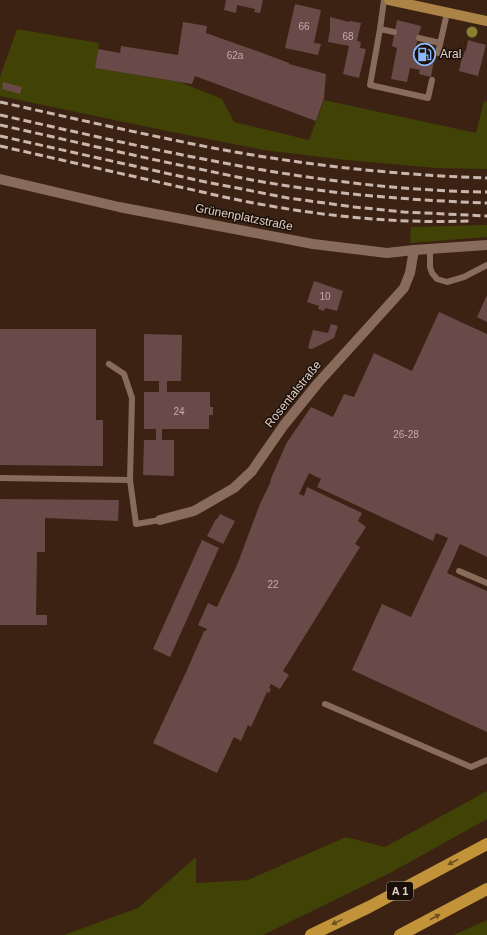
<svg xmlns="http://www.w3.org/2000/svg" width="487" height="935" font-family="Arial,sans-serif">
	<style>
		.green { fill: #404206 }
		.building { fill: #6a4949 }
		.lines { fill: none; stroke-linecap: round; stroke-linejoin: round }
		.service { stroke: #896b5b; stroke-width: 6 }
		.minor { stroke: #896b5b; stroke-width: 10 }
		.primary { stroke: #ab8347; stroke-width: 10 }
		.motorway { stroke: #c29339; stroke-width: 12 }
		.rail { stroke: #c9b6ad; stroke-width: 3; stroke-dasharray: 8 4; stroke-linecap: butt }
		.tree { fill: #898030 }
		.oneway { fill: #6e5120 }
		.labels { text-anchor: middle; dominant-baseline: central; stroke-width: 3; stroke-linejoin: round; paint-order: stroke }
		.number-label { font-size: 10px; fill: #c3aea8 }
		.shield { fill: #1a0f08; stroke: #a5968e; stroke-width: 1 }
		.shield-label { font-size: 11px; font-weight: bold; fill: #e1d0c7 }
		.poi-label { font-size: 12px; fill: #e1d0c7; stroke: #1a0f08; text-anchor: start }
		.street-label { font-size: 12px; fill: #e1d0c7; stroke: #1a0f08 }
	</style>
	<rect width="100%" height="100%" fill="#3b2213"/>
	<g class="green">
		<polygon points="17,29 99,43 95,68 180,82 222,99 234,122 309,140 324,100 476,133 484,101 487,102 487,169 436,168 346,160 263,150 167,131 0,96 0,77"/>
		<polygon points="487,225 487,237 410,243 411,227"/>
		<polygon points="487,791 487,819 390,873 263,935 64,935 138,908 196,857 196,883 248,880 346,837 385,847"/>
		<polygon points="487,920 487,935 454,935"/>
	</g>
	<g class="building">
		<polygon points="226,0 263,0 260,13 254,12 255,9 237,5 236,13 224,10"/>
		<polygon points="295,4 321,10 314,43 321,44 318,55 285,48"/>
		<polygon points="330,17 349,22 350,21 361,23 357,41 361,42 360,48 366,49 359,78 343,74 349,46 328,42 330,29"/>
		<polygon points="397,20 421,26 415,50 435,54 431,77 419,74 420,70 410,68 407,82 391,79 397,48 392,46"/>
		<polygon points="183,22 207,26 206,33 257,51 289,63 289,64 326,74 324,98 316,121 195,76 192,84 95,68 98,49 120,53 121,46 178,55"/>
		<polygon points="468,40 486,45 478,76 459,71 462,57 464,57 463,56 465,51 466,51"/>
		<polygon points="3,82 22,87 20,94 2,89"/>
		<polygon points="314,281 343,291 337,311 325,308 324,311 318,309 319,306 307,302"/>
		<polygon points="487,295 487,322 477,317"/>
		<polygon points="439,312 487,334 487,557 460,544 447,573 487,591 487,732 352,670 382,604 411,617 448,538 436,533 433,541 317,487 321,479 309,473 299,494 304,496 307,487 362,513 358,521 366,527 355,544 360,547 283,671 289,675 280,689 271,684 269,688 271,689 269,693 267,692 251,727 248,725 241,741 234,737 217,773 153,743 187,670 204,631 206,631 207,629 198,625 208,603 217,607 237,565 260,504 271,481 270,481 286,444 311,407 333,417 344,394 354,397 374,353 412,371"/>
		<polygon points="331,324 338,326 334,338 312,349 308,348 313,330 328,333"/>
		<polygon points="0,329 96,329 96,420 103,420 103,466 0,465"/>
		<polygon points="144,334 182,335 181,381 167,381 167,392 210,392 210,407 213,407 213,415 209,415 209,429 162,429 162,440 174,440 174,476 143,475 144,440 156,440 156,429 144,429 144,392 159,392 159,381 144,381"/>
		<polygon points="0,499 119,500 118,521 45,518 45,552 37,552 36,615 47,615 47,625 0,625"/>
		<polygon points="220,514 235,521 223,544 207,536 216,519 217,519"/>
		<polygon points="202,540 219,548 170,657 153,649"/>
	</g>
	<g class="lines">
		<g class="service">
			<polyline points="384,0 380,29 370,85 428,98 432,80"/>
			<polyline points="380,29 394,32"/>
			<polyline points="419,38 440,43"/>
			<polyline points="438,53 447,13"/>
			<polyline points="430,249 430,267 432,273 437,279 447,282 464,277 487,265"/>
			<polyline points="109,364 124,374 132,398 130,480 136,524 160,520"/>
			<polyline points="0,478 130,480"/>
			<polyline points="459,571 487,583"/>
			<polyline points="325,704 471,767 487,760"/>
		</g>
		<g class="minor">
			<polyline points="0,179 119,207 313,244 387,253 414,250 487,245"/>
			<polyline points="160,520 194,511 234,488 252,471 284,425 318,383 404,288 410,273 414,250"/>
		</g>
		<polyline class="primary" points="389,0 487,21"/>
		<g class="motorway">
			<polyline points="311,935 369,907 487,844"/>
			<polyline points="400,935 487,889"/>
		</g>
		<g class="rail">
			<path d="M 0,102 C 71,118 142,134 213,148 C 303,165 395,175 487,178"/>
			<path d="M 0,115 C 161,151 321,190 487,192"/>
			<path d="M 0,125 C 63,139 126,154 189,167 C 210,171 231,176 252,180 C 329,194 408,200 487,203"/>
			<polyline points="0,136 201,181 288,198 354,207 404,212 487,216"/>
			<path d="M 0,146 L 224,197 C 304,214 386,224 469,221"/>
		</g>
	</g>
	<circle class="tree" cx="472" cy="32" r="5.5"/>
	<defs><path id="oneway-solid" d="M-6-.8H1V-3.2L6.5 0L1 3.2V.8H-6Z"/></defs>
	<g class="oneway">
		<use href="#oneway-solid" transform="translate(453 862) rotate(152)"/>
		<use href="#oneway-solid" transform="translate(435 917) rotate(-28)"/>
		<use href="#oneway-solid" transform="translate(337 922) rotate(154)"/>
	</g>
	<defs>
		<symbol id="fuel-ring" viewBox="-11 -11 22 22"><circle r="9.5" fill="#1a0f08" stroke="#8abafc" stroke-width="1.5"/><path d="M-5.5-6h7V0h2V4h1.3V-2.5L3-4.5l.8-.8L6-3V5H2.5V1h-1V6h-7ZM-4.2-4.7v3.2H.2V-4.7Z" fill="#8abafc"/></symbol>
	</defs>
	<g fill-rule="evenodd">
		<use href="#fuel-ring" x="412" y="42" width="25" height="25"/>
	</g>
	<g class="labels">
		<g class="number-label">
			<text x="304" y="26">66</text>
			<text x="348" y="36">68</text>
			<text x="235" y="55">62a</text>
			<text x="325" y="296">10</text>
			<text x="179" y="411">24</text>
			<text x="406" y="434">26-28</text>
			<text x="273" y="584">22</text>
		</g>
		<rect class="shield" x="387" y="882" width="26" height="18" rx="3"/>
		<g class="shield-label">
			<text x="400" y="891">A 1</text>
		</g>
		<g class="poi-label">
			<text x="440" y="54">Aral</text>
		</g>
		<g class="street-label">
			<text transform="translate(244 217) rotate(11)">Grünenplatzstraße</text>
			<text transform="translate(293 394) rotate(-51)">Rosentalstraße</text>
		</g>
	</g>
</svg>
